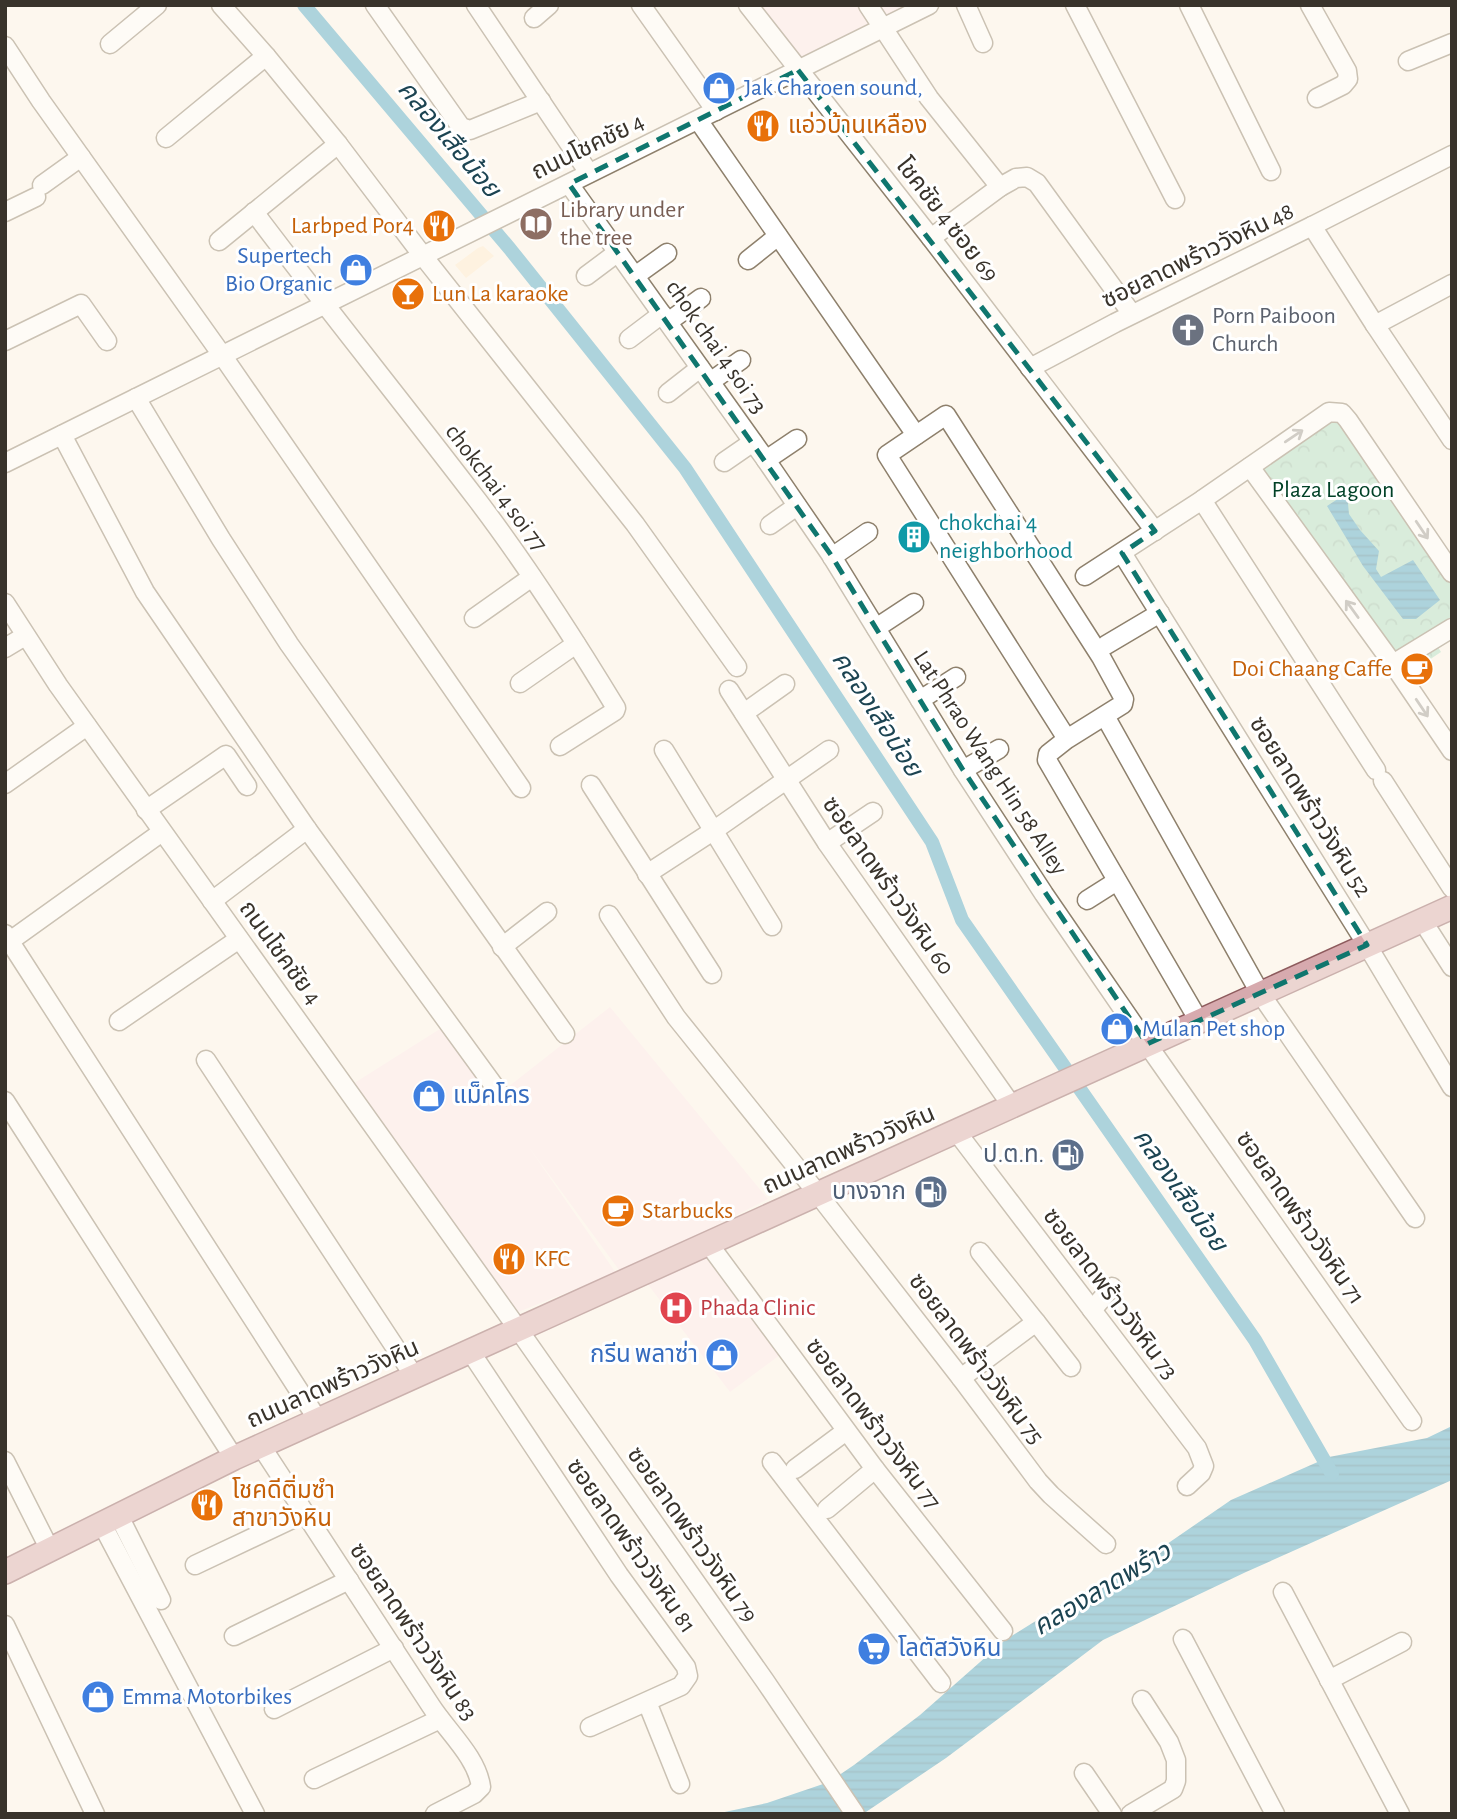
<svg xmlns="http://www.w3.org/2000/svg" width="1457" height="1819" font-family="'Alegreya Sans','Noto Sans Thai',sans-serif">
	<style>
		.commercial { fill: #fde8ec }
		.built { fill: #ffebce }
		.park { fill: url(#park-crowns) }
		.water { fill: url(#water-rules) }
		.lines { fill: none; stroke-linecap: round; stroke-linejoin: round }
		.canal { stroke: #4ca6c5; stroke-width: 14 }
		.minor-casing { stroke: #8e806c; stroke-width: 21 }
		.major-casing { stroke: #8e5b5d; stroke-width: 26 }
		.minor { stroke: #fff; stroke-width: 18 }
		.major { stroke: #d7aaae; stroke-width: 23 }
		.oneway { stroke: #9c9995 }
		.marked { fill: none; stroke: #0f766e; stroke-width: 5; stroke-dasharray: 14 9; stroke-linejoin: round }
		.labels { text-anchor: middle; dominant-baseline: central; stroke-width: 6; stroke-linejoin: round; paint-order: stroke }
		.shop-label { font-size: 24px; fill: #366cbe; stroke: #fff; text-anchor: start }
		.food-label { font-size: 24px; fill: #c56008; stroke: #fff; text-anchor: start }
		.street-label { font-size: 24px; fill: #39332b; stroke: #fff }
		.education-label { font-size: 24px; fill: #785e54; stroke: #fff; text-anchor: start }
		.worship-label { font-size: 24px; fill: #5b616d; stroke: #fff; text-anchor: start }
		.park-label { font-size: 24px; fill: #004127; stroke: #fff }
		.culture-label { font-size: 24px; fill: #0d838f; stroke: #fff; text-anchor: start }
		.service-label { font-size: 24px; fill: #4e5e75; stroke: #fff; text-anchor: end }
		.health-label { font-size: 24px; fill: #be3a42; stroke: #fff; text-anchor: start }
		.water-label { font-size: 26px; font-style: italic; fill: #1c4452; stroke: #fff }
	</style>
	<defs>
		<pattern id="park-crowns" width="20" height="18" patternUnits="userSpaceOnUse" patternTransform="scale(1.75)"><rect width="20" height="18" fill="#aedec3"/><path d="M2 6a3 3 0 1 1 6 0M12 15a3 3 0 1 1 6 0" fill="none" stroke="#96bfa8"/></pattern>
		<pattern id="water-rules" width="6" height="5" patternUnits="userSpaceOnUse" patternTransform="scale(1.75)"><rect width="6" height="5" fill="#4ca6c5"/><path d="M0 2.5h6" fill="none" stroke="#4088a0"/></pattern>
	</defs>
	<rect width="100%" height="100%" fill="#fdf7ee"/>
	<g class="commercial">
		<polygon points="757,5 913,5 800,59"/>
		<polygon points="610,1007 768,1199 622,1274 528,1146 616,1273 513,1314 348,1087 443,1027 494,1098"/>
		<polygon points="711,1254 784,1352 730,1392 646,1282"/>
	</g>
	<polygon class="built" points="483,246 494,256 466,278 455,265 478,248"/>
	<polygon class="park" points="1342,412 1452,573 1452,638 1438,647 1441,652 1429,660 1423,652 1399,667 1259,472 1263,463"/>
	<g class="water">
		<polygon points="1347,493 1349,514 1360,530 1379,551 1376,569 1381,577 1413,560 1440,600 1416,619 1403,619 1363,566 1327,506"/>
		<polygon points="1452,1426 1452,1480 1246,1572 1103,1640 946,1758 863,1814 715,1814 767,1803 829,1782 854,1765 920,1715 1005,1640 1063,1604 1151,1555 1231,1500 1329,1457 1427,1438"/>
	</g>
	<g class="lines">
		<polyline class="canal" points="304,5 510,249 685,468 932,842 962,920 1255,1340 1332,1474"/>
		<defs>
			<g id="minor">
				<polyline points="221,5 266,56 338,144 423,256 635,524 737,667"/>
				<polyline points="375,5 461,127 470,130 541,101"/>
				<polyline points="476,5 589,173"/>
				<polyline points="641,5 716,111"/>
				<polyline points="748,5 931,238 1155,531"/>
				<polyline points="868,5 929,98 1000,187"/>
				<polyline points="966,5 983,43"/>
				<polyline points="1075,5 1175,199"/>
				<polyline points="1189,5 1271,171"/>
				<polyline points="1310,5 1347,71 1348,79 1343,85 1317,98"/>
				<polyline points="534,18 549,5"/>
				<polyline points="110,44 157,5"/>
				<polyline points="5,46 41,101 222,355 521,788"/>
				<polyline points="1408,61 1452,43"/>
				<polyline points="698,120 916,435"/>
				<polyline points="166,138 266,56"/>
				<polyline points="569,184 766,460 831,555 963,770 1044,894 1147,1044 1412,1421"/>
				<polyline points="42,185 81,157"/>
				<polyline points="5,212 36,197"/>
				<path d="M 254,212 C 327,309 404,404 478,501 C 528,567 573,637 616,708 L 615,711 L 560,746"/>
				<polyline points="1312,226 1452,155"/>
				<polyline points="931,238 1000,187 1016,178 1027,177 1037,183 1132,314"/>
				<polyline points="219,241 338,144"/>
				<polyline points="748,260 778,236"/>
				<polyline points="586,276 618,252"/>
				<polyline points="635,276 667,253"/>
				<polyline points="668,322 701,298"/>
				<polyline points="1375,325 1452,284"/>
				<polyline points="629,339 662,314"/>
				<polyline points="5,341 81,304 107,341"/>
				<polyline points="1030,368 1115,323 1312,226 1375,325 1452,440"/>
				<polyline points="710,382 741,360"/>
				<polyline points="668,393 700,368"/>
				<polyline points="136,398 221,539 289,644 565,1034"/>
				<polyline points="62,435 145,592 307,829 500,1094"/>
				<polyline points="766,460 797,439"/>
				<polyline points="724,462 753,442"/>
				<polyline points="5,463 929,5"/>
				<polyline points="1250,467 1393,664 1452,751"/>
				<polyline points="1202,500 1376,770"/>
				<polyline points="770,525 797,506"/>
				<polyline points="1122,553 1367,945 1452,1087"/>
				<polyline points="832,557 868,532"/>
				<polyline points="1085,576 1202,500 1329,412 1342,413 1348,420 1452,573"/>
				<polyline points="5,603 58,685 518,1329 765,1681 855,1814"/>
				<polyline points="474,618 532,577"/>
				<polyline points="876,628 914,603"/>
				<polyline points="1106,645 1160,613"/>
				<polyline points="5,648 25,636"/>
				<polyline points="1393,664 1452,628"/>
				<polyline points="520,683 576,644"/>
				<polyline points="729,690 827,843 1012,1106"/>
				<polyline points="920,700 956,677"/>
				<polyline points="744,713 785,684"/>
				<polyline points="1105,716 1260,993 1415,1218"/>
				<polyline points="1067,739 887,455 946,415 1101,657 1124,699 1123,704 1067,739 1048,754 1047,760 1199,1021"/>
				<polyline points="664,750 772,926"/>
				<polyline points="963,770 999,749"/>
				<polyline points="1383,781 1452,888"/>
				<polyline points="5,784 87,726"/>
				<polyline points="591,785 712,974"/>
				<polyline points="146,810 226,755 247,786"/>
				<polyline points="827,843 873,812"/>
				<polyline points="647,874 713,831 829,750"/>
				<polyline points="1087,900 1117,881"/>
				<polyline points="212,901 307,829"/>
				<polyline points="609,915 676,1017 818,1194 961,1378 1038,1481 1051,1495 1106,1544"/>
				<polyline points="1422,920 1452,967"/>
				<polyline points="5,934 318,1420"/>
				<polyline points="10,941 162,832"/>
				<polyline points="502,947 547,912"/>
				<polyline points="119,1021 239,939"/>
				<polyline points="206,1060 414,1376"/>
				<polyline points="5,1101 234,1458"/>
				<polyline points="956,1131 1197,1448 1204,1466 1201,1473 1187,1486"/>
				<polyline points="708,1243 875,1469 1003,1631"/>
				<polyline points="980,1252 1036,1322"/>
				<polyline points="1092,1310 1112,1287"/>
				<polyline points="470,1351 619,1575 686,1667 688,1676 681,1686 590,1727"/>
				<polyline points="961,1378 1036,1322 1071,1367"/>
				<path d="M 261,1446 C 318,1532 374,1619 431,1706 C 447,1731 477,1757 481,1787 L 474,1794 L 435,1814"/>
				<polyline points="5,1461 50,1550"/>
				<polyline points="772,1462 941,1683"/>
				<polyline points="795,1469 846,1431"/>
				<polyline points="827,1509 875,1469"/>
				<polyline points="119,1516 161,1600"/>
				<polyline points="102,1524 255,1814"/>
				<polyline points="195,1565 305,1513"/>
				<polyline points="1283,1592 1400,1814"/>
				<polyline points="5,1625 95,1814"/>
				<polyline points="234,1636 349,1580"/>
				<polyline points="1183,1639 1275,1814"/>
				<polyline points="1329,1680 1402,1642"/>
				<polyline points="647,1702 680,1784"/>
				<polyline points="274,1709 394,1648"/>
				<polyline points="1084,1773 1112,1814"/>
				<polyline points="314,1779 440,1719"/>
				<polyline points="1131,1814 1173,1789 1176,1781 1176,1760 1169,1742 1142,1700"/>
			</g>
			<polyline id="major" points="5,1572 234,1458 1452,907"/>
		</defs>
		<use href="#minor" class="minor-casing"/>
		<use href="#major" class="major-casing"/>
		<use href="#minor" class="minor"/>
		<use href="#major" class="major"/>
	</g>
	<defs><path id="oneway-shaft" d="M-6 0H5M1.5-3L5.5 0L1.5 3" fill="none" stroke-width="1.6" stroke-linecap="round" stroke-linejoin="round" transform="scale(1.75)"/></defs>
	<g class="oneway">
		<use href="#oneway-shaft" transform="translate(1294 436) rotate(-34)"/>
		<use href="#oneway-shaft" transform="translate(1422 530) rotate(56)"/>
		<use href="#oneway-shaft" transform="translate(1352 609) rotate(-126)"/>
		<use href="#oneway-shaft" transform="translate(1422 708) rotate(56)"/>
	</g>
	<path d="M0 0H1457V1819H0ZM 798,70 L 1155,531 L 1122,553 L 1367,945 L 1147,1044 L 963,770 L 831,555 L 569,184 Z" fill="#fdf7ee" fill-opacity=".55" fill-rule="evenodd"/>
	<path class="marked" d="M 798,70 L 1155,531 L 1122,553 L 1367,945 L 1147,1044 L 963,770 L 831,555 L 569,184 Z"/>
	<defs>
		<symbol id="shop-disc" viewBox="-11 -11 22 22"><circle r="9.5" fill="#3f7fe0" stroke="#fff"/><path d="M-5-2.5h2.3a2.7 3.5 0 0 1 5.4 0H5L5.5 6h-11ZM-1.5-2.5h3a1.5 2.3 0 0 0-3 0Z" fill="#fff"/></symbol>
		<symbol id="restaurant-disc" viewBox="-11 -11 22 22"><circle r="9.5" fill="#e8710a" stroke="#fff"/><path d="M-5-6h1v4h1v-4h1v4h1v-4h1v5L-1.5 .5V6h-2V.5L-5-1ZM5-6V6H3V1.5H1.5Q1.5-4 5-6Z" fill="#fff"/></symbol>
		<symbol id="library-disc" viewBox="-11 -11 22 22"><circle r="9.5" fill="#8d6e63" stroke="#fff"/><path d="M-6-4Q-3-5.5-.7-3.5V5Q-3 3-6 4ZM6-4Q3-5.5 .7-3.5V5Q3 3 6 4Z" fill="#fff"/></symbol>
		<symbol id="bar-disc" viewBox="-11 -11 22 22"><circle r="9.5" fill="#e8710a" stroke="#fff"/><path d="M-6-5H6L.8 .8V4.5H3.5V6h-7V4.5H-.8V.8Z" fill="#fff"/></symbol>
		<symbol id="church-disc" viewBox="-11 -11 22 22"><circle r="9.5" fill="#6b7280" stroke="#fff"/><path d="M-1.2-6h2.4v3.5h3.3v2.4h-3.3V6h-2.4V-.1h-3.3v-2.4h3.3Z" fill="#fff"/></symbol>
		<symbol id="building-disc" viewBox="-11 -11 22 22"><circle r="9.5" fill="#0f9aa8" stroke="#fff"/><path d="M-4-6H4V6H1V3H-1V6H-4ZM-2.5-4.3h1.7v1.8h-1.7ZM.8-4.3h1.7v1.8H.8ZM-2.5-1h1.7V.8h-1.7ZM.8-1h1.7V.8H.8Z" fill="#fff"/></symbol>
		<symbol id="cafe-disc" viewBox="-11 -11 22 22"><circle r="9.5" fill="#e8710a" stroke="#fff"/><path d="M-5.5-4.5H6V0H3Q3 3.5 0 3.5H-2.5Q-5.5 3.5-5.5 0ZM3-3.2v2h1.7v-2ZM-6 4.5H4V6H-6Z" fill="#fff"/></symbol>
		<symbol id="fuel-disc" viewBox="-11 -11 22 22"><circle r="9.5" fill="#5c6f8a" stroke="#fff"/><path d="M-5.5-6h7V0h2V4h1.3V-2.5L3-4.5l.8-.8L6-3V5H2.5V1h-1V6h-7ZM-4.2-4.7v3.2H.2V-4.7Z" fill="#fff"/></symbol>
		<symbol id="hospital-disc" viewBox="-11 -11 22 22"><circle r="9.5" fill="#e0444e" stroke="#fff"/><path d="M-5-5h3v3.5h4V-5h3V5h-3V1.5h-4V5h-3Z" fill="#fff"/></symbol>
		<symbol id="supermarket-disc" viewBox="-11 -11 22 22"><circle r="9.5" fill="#3f7fe0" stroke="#fff"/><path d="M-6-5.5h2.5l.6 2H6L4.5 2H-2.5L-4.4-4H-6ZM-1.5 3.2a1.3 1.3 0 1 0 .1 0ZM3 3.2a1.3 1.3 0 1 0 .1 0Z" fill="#fff"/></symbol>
	</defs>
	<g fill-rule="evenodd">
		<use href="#shop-disc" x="700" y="69" width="38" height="38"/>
		<use href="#restaurant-disc" x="744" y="107" width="38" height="38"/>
		<use href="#library-disc" x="517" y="205" width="38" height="38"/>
		<use href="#restaurant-disc" x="420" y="207" width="38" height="38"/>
		<use href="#shop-disc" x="337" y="251" width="38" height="38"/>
		<use href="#bar-disc" x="389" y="275" width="38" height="38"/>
		<use href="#church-disc" x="1169" y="311" width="38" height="38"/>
		<use href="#building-disc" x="895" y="518" width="38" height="38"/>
		<use href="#cafe-disc" x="1398" y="650" width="38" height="38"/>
		<use href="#shop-disc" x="1098" y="1010" width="38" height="38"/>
		<use href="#shop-disc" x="410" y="1077" width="38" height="38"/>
		<use href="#fuel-disc" x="1049" y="1136" width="38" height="38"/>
		<use href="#fuel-disc" x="912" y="1173" width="38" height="38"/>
		<use href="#cafe-disc" x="599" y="1192" width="38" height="38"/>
		<use href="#restaurant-disc" x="490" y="1240" width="38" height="38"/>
		<use href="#hospital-disc" x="657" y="1289" width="38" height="38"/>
		<use href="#shop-disc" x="703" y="1336" width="38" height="38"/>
		<use href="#restaurant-disc" x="188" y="1486" width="38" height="38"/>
		<use href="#supermarket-disc" x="855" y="1630" width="38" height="38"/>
		<use href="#shop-disc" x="79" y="1678" width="38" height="38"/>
	</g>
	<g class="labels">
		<g class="shop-label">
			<text x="744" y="88">Jak Charoen sound,</text>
			<text x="332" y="256" text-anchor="end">Supertech<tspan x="332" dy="28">Bio Organic</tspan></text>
			<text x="1142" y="1029">Mulan Pet shop</text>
			<text x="453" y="1096">แม็คโคร</text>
			<text x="698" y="1355" text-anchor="end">กรีน พลาซ่า</text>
			<text x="898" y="1649">โลตัสวังหิน</text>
			<text x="122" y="1697">Emma Motorbikes</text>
		</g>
		<g class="food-label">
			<text x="788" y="126">แอ่วบ้านเหลือง</text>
			<text x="414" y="226" text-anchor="end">Larbped Por4</text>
			<text x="432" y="294">Lun La karaoke</text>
			<text x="1392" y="669" text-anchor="end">Doi Chaang Caffe</text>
			<text x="642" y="1211">Starbucks</text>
			<text x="534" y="1259">KFC</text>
			<text x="232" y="1491">โชคดีติ่มซำ<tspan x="232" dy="28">สาขาวังหิน</tspan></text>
		</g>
		<g class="street-label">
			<text transform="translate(588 147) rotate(-26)">ถนนโชคชัย 4</text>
			<text transform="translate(947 220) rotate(52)">โชคชัย 4 ซอย 69</text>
			<text transform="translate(1198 256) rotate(-26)">ซอยลาดพร้าววังหิน 48</text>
			<text transform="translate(716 347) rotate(55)">chok chai 4 soi 73</text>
			<text transform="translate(496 488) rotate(53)">chokchai 4 soi 77</text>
			<text transform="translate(990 763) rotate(57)">Lat Phrao Wang Hin 58 Alley</text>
			<text transform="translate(1310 807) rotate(58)">ซอยลาดพร้าววังหิน 52</text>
			<text transform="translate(888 886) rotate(55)">ซอยลาดพร้าววังหิน 60</text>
			<text transform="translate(280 953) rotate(54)">ถนนโชคชัย 4</text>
			<text transform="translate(849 1150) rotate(-24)">ถนนลาดพร้าววังหิน</text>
			<text transform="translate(1300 1218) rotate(55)">ซอยลาดพร้าววังหิน 71</text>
			<text transform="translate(1110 1294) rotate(53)">ซอยลาดพร้าววังหิน 73</text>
			<text transform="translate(976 1359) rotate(53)">ซอยลาดพร้าววังหิน 75</text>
			<text transform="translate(333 1384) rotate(-24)">ถนนลาดพร้าววังหิน</text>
			<text transform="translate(873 1424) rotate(53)">ซอยลาดพร้าววังหิน 77</text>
			<text transform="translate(692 1535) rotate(55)">ซอยลาดพร้าววังหิน 79</text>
			<text transform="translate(631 1546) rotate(55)">ซอยลาดพร้าววังหิน 81</text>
			<text transform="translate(413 1632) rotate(56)">ซอยลาดพร้าววังหิน 83</text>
		</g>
		<g class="education-label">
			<text x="560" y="210">Library under<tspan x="560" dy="28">the tree</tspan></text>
		</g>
		<g class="worship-label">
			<text x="1212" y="316">Porn Paiboon<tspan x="1212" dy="28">Church</tspan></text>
		</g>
		<g class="park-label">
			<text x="1333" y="490">Plaza Lagoon</text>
		</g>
		<g class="culture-label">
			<text x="939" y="523">chokchai 4<tspan x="939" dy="28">neighborhood</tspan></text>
		</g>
		<g class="service-label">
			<text x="1044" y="1155">ป.ต.ท.</text>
			<text x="906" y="1192">บางจาก</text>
		</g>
		<g class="health-label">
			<text x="700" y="1308">Phada Clinic</text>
		</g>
		<g class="water-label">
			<text transform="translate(449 139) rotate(50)">คลองเสือน้อย</text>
			<text transform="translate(877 714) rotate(57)">คลองเสือน้อย</text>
			<text transform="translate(1180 1190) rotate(55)">คลองเสือน้อย</text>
			<text transform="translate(1102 1589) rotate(-31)">คลองลาดพร้าว</text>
		</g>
	</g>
	<rect width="1457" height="1819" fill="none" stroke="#39332b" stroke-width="14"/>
</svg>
